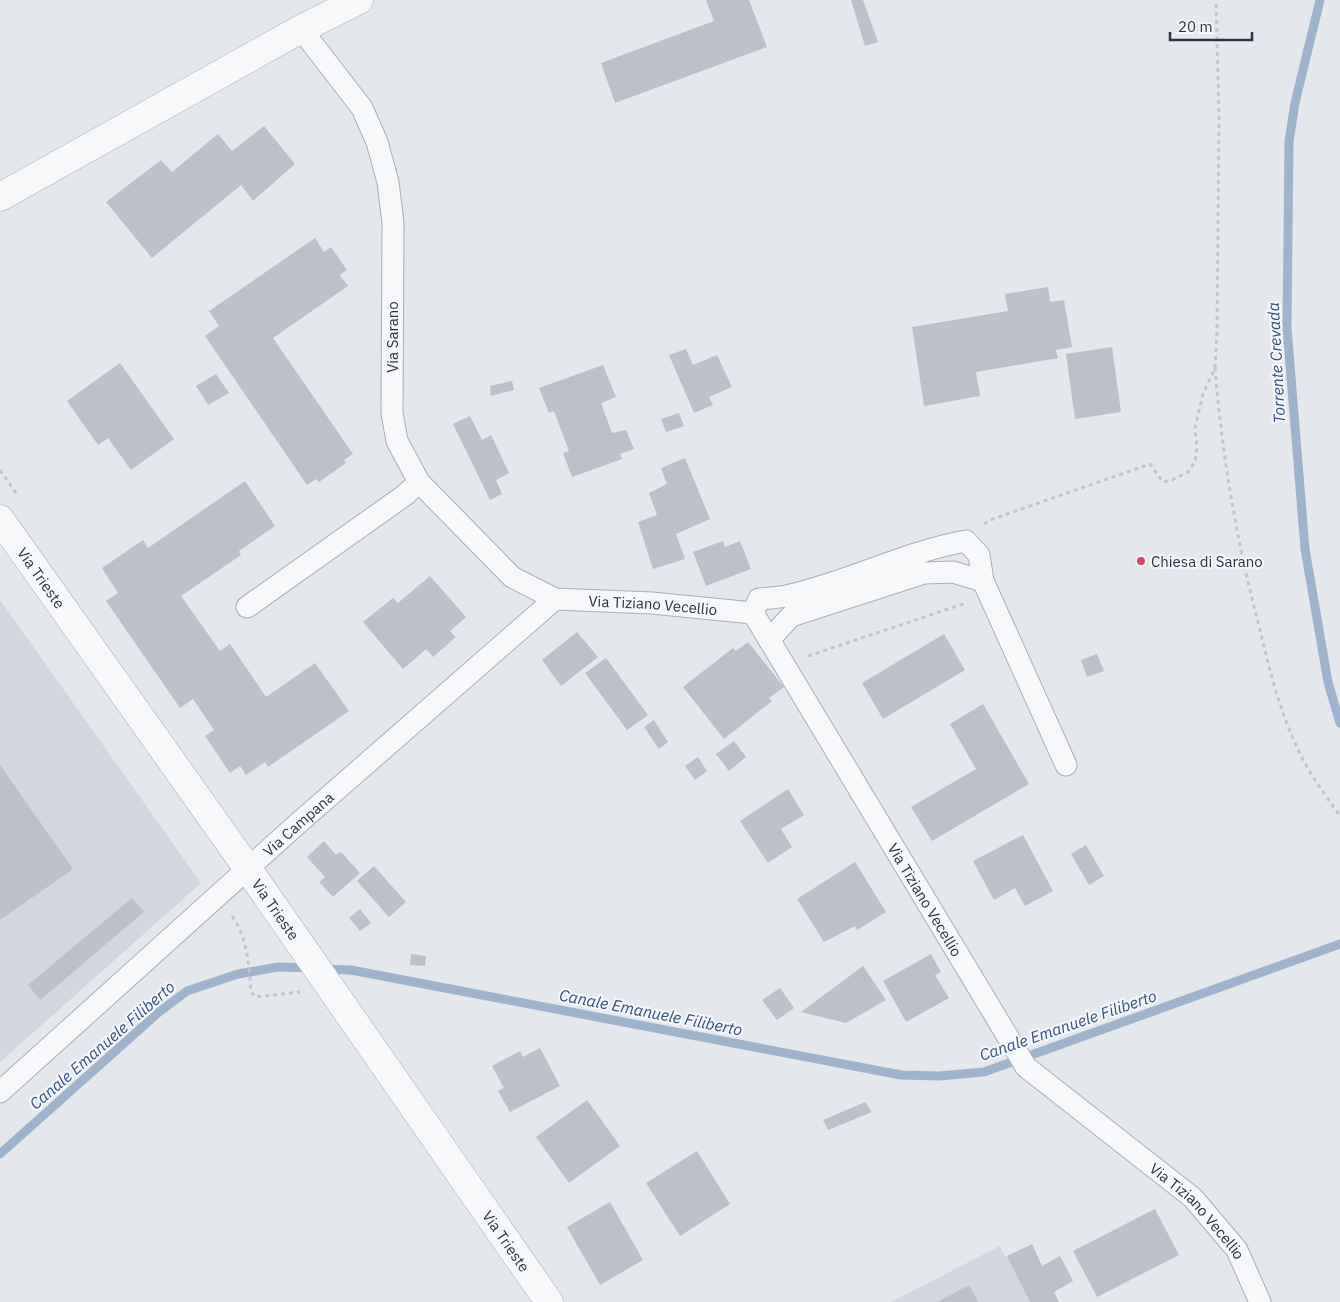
<svg xmlns="http://www.w3.org/2000/svg" width="1340" height="1302" font-family="'IBM Plex Sans',sans-serif">
	<style>
		.built { fill: #d2d6de }
		.lines { fill: none; stroke-linecap: round; stroke-linejoin: round }
		.stream { stroke: #9fb4cc; stroke-width: 9 }
		.building { fill: #bbc0ca }
		.minor-casing { stroke: #a9aeb7; stroke-width: 23 }
		.tertiary-casing { stroke: #a9aeb7; stroke-width: 29 }
		.path { stroke: #c2c5cb; stroke-width: 3; stroke-dasharray: 4 4; stroke-linecap: butt }
		.minor { stroke: #f7f8fa; stroke-width: 21 }
		.tertiary { stroke: #f7f8fa; stroke-width: 28 }
		.poi-dot { fill: #d1495b; stroke: #f4f6f9; stroke-width: 2 }
		.labels { text-anchor: middle; dominant-baseline: central; stroke-width: 4.5; stroke-linejoin: round; paint-order: stroke }
		.street-label { font-size: 15px; fill: #2b3445; stroke: #f4f6f9 }
		.poi-label { font-size: 15px; fill: #2b3445; stroke: #f4f6f9; text-anchor: start }
		.water-label { font-size: 16px; font-style: italic; fill: #34527a; stroke: #f4f6f9 }
	</style>
	<rect width="100%" height="100%" fill="#e4e7ec"/>
	<g class="built">
		<polygon points="0,600 201,883 0,1062"/>
		<polygon points="1000,1246 1005,1257 1007,1256 1030,1302 891,1302"/>
	</g>
	<g class="lines">
		<g class="stream">
			<polyline points="1320,0 1295,103 1289,141 1287,328 1305,549 1328,682 1340,723"/>
			<polyline points="323,969 351,970 901,1075 939,1076 984,1072 1340,944"/>
			<polyline points="0,1154 159,1012 187,991 238,974 278,967 310,968"/>
		</g>
	</g>
	<g class="building">
		<polygon points="706,0 749,0 767,47 615,103 601,63 714,21"/>
		<polygon points="851,0 863,0 878,42 865,46"/>
		<polygon points="264,126 295,164 253,201 241,185 152,258 106,202 161,160 172,172 218,134 232,151"/>
		<polygon points="315,238 324,252 331,247 347,270 340,275 348,286 273,338 353,454 344,460 346,463 319,482 316,479 307,485 205,336 219,326 209,311"/>
		<polygon points="1048,287 1050,302 1064,300 1072,347 1056,350 1058,358 976,372 980,396 924,406 912,327 1008,311 1005,294"/>
		<polygon points="1112,347 1121,412 1075,419 1066,354"/>
		<polygon points="686,349 693,365 717,355 732,387 709,397 713,405 694,413 669,355"/>
		<polygon points="120,363 174,439 131,470 108,438 98,445 67,401"/>
		<polygon points="603,365 616,397 601,403 612,433 626,430 634,449 620,454 622,459 572,477 563,453 569,451 554,411 549,413 539,388"/>
		<polygon points="216,374 229,393 208,405 196,386"/>
		<polygon points="512,381 514,390 491,396 490,386"/>
		<polygon points="679,413 684,426 666,432 661,419"/>
		<polygon points="470,416 482,440 491,435 509,473 496,480 502,494 490,500 453,424"/>
		<polygon points="685,458 710,519 676,534 685,559 653,569 638,522 657,515 649,493 667,484 661,468"/>
		<polygon points="245,481 275,526 239,551 241,555 181,596 220,651 230,644 266,697 315,663 349,711 268,767 265,762 246,775 240,766 230,773 205,736 214,730 193,699 180,708 106,601 118,593 102,568 143,540 148,548"/>
		<polygon points="723,541 725,547 740,541 751,569 706,586 693,552"/>
		<polygon points="430,576 466,617 450,631 456,637 433,657 426,649 403,669 363,622 393,598 398,603"/>
		<polygon points="577,632 598,657 561,686 542,660"/>
		<polygon points="944,634 965,670 883,719 862,683"/>
		<polygon points="748,642 784,687 769,698 772,701 724,739 683,687 733,648 736,651"/>
		<polygon points="1097,654 1104,671 1087,677 1081,660"/>
		<polygon points="606,658 648,715 627,730 585,673"/>
		<polygon points="983,704 1029,784 932,841 911,807 976,769 950,724"/>
		<polygon points="654,720 668,742 659,749 644,727"/>
		<polygon points="734,741 746,757 729,771 716,754"/>
		<polygon points="698,757 707,771 695,780 685,766"/>
		<polygon points="0,765 73,869 0,920"/>
		<polygon points="788,789 804,815 781,829 792,847 768,863 740,821"/>
		<polygon points="1023,835 1053,891 1025,906 1015,888 994,900 973,861"/>
		<polygon points="324,841 336,855 341,852 360,873 333,897 319,882 325,877 307,857"/>
		<polygon points="1086,845 1104,876 1089,885 1071,854"/>
		<polygon points="855,862 886,912 857,930 855,926 824,942 797,899"/>
		<polygon points="374,866 406,902 389,917 357,881"/>
		<polygon points="132,898 144,912 40,1000 28,985"/>
		<polygon points="360,909 371,923 360,931 349,918"/>
		<polygon points="411,954 426,956 425,966 410,965"/>
		<polygon points="931,954 941,972 935,975 949,998 906,1022 883,981"/>
		<polygon points="863,966 886,1000 846,1023 801,1012"/>
		<polygon points="780,988 794,1008 777,1020 762,1000"/>
		<polygon points="540,1048 560,1086 510,1112 498,1091 504,1088 492,1066 520,1051 523,1057"/>
		<polygon points="587,1100 620,1146 569,1183 536,1137"/>
		<polygon points="865,1102 872,1112 828,1130 823,1120"/>
		<polygon points="697,1151 730,1204 680,1236 646,1183"/>
		<polygon points="610,1202 643,1260 600,1285 567,1227"/>
		<polygon points="1155,1209 1179,1255 1097,1297 1073,1251"/>
		<polygon points="1032,1244 1042,1266 1060,1256 1073,1281 1054,1292 1059,1302 1030,1302 1007,1256"/>
		<polygon points="969,1285 978,1302 937,1302"/>
	</g>
	<g class="lines">
		<defs>
			<g id="minor">
				<path id="s1" d="M 301,29 L 362,108 L 377,142 L 388,182 L 393,223 L 392,413 L 397,441 L 419,482 L 512,577 L 555,599 L 652,603 L 753,613 L 1026,1067 L 1193,1198 L 1237,1250 L 1260,1302"/>
				<polyline points="983,581 1066,765"/>
				<polyline points="247,607 405,495 419,482"/>
				<path d="M 753,613 L 759,599 C 768,598 777,598 786,596 C 847,583 904,552 966,541 L 979,555 L 983,581 L 953,572 L 924,573 L 791,616 L 769,640"/>
				<path id="s2" d="M 0,1092 L 295,826 L 555,599"/>
			</g>
			<g id="tertiary">
				<polyline points="0,197 301,29 359,0"/>
				<path id="s3" d="M 0,519 L 248,869 L 549,1302"/>
			</g>
		</defs>
		<use href="#minor" class="minor-casing"/>
		<use href="#tertiary" class="tertiary-casing"/>
		<g class="path">
			<path d="M 1215,368 C 1222,454 1236,539 1258,622 C 1268,664 1278,706 1296,745 C 1307,771 1324,793 1340,816"/>
			<polyline points="0,470 18,496"/>
			<polyline points="984,524 990,520 1150,464 1163,482 1172,480 1188,472 1195,462 1197,447 1195,428 1203,394 1215,368 1217,333 1219,118 1216,0"/>
			<polyline points="808,656 966,603"/>
			<path d="M 232,916 C 248,939 249,965 251,992 L 255,997 L 300,992"/>
		</g>
		<use href="#minor" class="minor"/>
		<use href="#tertiary" class="tertiary"/>
	</g>
	<circle class="poi-dot" cx="1141" cy="561" r="5"/>
	<g class="labels">
		<g class="street-label">
			<text transform="translate(392 337) rotate(-90)">Via Sarano</text>
			<text stroke="none"><textPath href="#s3" startOffset="72">Via Trieste</textPath></text>
			<text stroke="none"><textPath href="#s1" startOffset="764">Via Tiziano Vecellio</textPath></text>
			<text stroke="none"><textPath href="#s2" startOffset="401">Via Campana</textPath></text>
			<text stroke="none"><textPath href="#s1" startOffset="1199">Via Tiziano Vecellio</textPath></text>
			<text stroke="none"><textPath href="#s3" startOffset="478">Via Trieste</textPath></text>
			<text stroke="none"><textPath href="#s1" startOffset="1619">Via Tiziano Vecellio</textPath></text>
			<text stroke="none"><textPath href="#s3" startOffset="882">Via Trieste</textPath></text>
		</g>
		<g class="poi-label">
			<text x="1151" y="561">Chiesa di Sarano</text>
		</g>
		<g class="water-label">
			<text transform="translate(1276 363) rotate(-93)">Torrente Crevada</text>
			<text transform="translate(651 1012) rotate(11)">Canale Emanuele Filiberto</text>
			<text transform="translate(1068 1025) rotate(-19)">Canale Emanuele Filiberto</text>
			<text transform="translate(102 1045) rotate(-41)">Canale Emanuele Filiberto</text>
		</g>
	</g>
	<path d="M1170 32v8h82v-8" fill="none" stroke="#2b3445" stroke-width="2.5"/>
	<text x="1178" y="32" font-size="15" fill="#2b3445" stroke="#f4f6f9" stroke-width="4" paint-order="stroke">20 m</text>
</svg>
